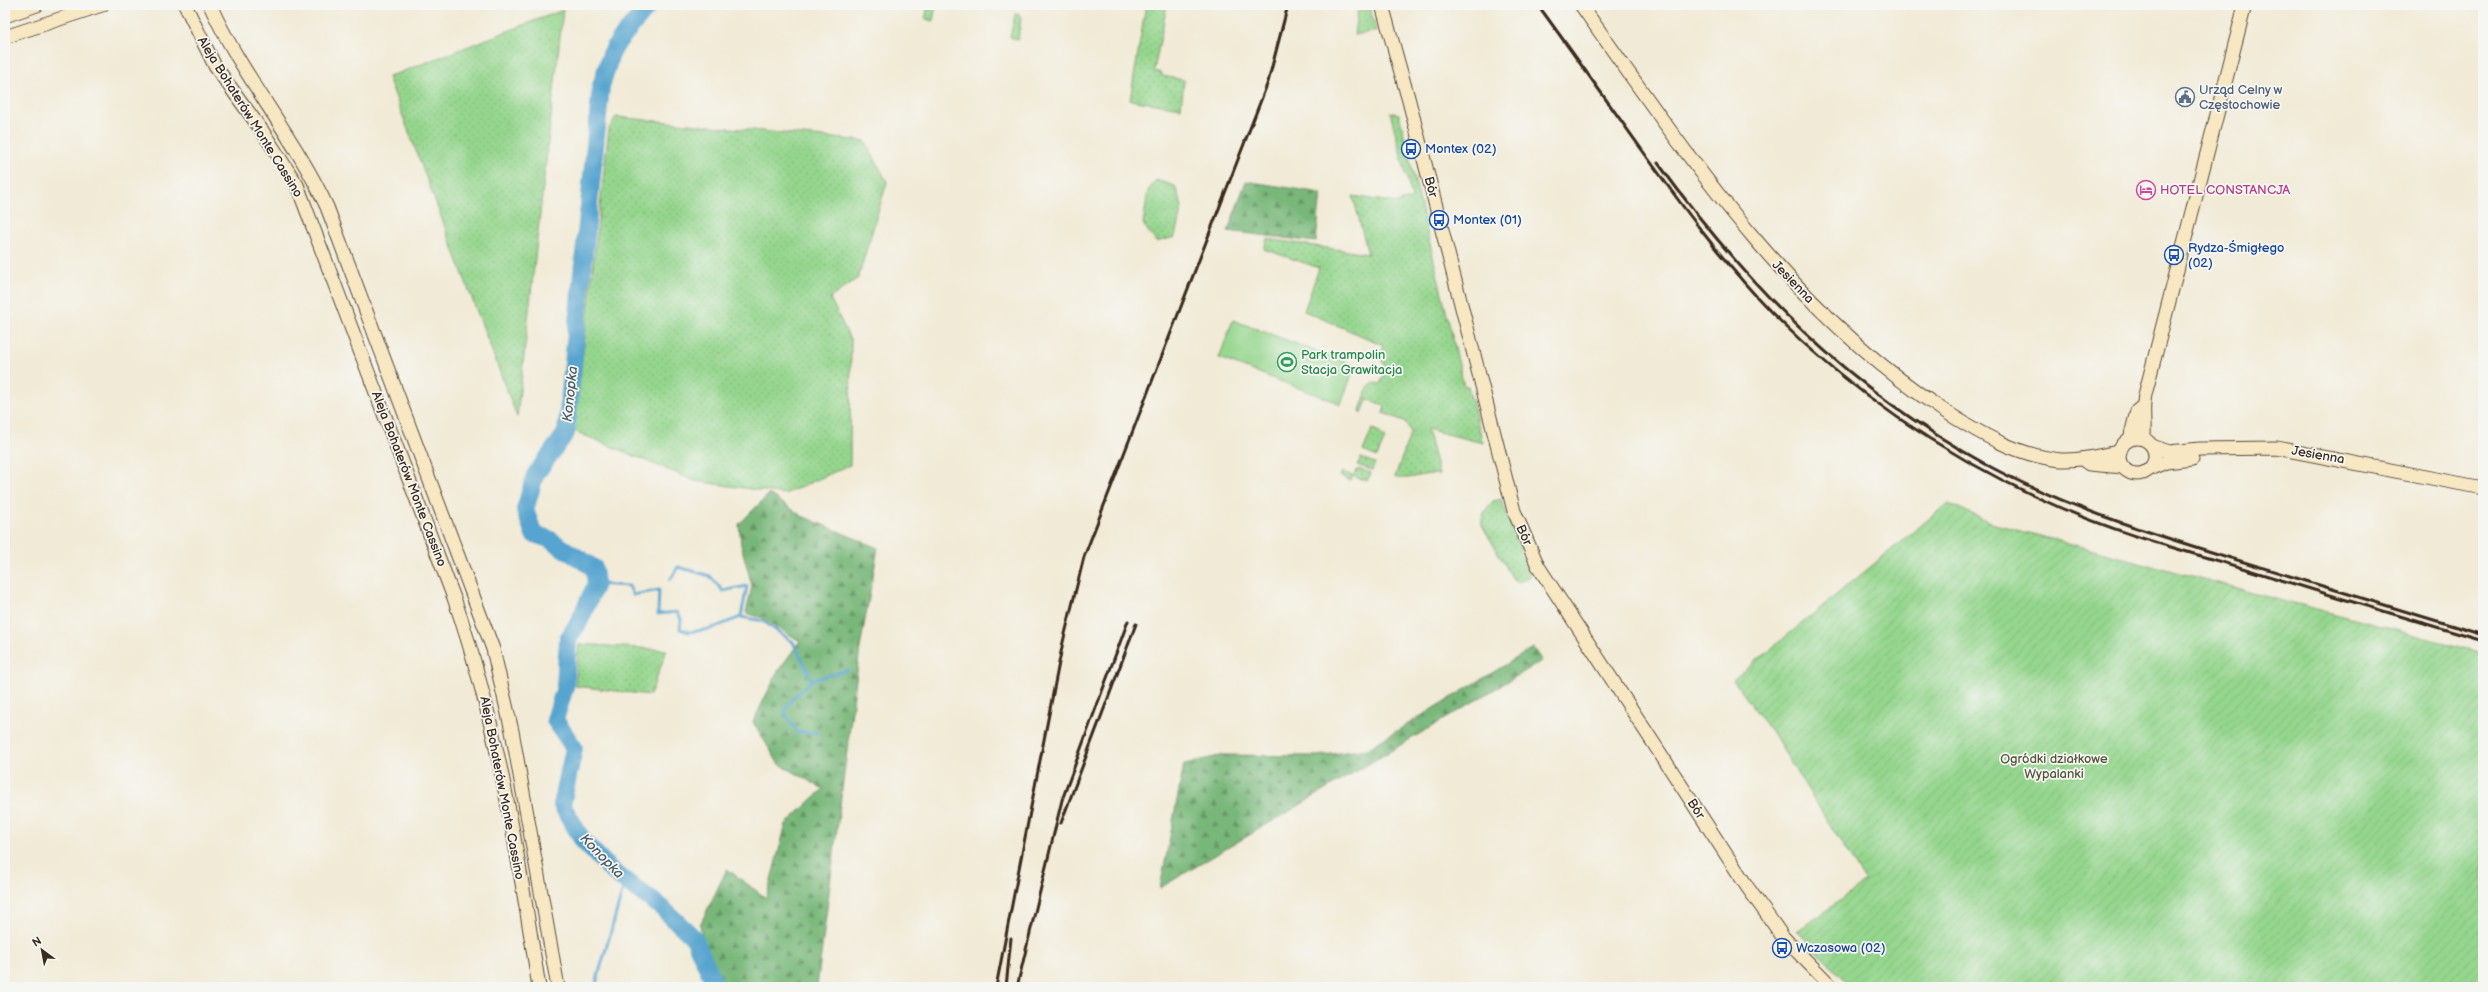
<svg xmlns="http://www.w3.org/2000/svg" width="2488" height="992" font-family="'Balsamiq Sans',sans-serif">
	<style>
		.grass { fill: url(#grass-dots); stroke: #688056 }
		.forest { fill: url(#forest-firs); stroke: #5a704c }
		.garden { fill: url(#garden-furrows); stroke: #688056 }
		.pitch { fill: #95d68e; stroke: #688056 }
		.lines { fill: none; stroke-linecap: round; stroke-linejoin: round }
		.stream { stroke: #56a4cf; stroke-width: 3 }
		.river { stroke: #56a4cf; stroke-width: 18 }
		.secondary-casing { stroke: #56473a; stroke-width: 15 }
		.secondary { stroke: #f7e8c3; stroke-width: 13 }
		.rail { stroke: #3b2a1e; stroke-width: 3 }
		.labels { text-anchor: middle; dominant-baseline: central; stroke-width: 3.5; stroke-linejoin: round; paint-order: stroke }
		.service-label { font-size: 13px; fill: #4e5e75; stroke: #f6f6f2; text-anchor: start }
		.street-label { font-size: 13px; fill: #3b2a1e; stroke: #f6f6f2 }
		.transit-label { font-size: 13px; fill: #164399; stroke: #f6f6f2; text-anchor: start }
		.hotel-label { font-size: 13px; fill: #b23c85; stroke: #f6f6f2; text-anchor: start }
		.leisure-label { font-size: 13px; fill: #27864d; stroke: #f6f6f2; text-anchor: start }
		.park-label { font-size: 13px; fill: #52553a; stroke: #f6f6f2 }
		.water-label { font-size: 14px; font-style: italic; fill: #465b65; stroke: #f6f6f2 }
	</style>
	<defs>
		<pattern id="grass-dots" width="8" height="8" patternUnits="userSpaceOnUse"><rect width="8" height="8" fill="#95d68e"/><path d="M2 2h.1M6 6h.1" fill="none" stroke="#81b87a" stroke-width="1.8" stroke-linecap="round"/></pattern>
		<pattern id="forest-firs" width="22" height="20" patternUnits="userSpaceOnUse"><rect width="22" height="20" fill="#78b779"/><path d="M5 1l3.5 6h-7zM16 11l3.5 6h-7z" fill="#649563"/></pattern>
		<pattern id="garden-furrows" width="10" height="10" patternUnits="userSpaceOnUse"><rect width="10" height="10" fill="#95d68e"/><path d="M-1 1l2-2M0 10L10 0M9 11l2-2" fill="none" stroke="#81b87a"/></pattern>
	</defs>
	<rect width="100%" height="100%" fill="#f6f6f2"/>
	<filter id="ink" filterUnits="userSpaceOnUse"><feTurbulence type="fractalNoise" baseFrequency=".025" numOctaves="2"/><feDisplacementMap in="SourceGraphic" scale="8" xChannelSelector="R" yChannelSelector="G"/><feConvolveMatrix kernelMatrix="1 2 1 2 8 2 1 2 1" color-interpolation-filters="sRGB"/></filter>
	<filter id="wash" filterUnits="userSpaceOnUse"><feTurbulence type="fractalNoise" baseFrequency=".012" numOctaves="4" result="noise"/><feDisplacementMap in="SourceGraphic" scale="16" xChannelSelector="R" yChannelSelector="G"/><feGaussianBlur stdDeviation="0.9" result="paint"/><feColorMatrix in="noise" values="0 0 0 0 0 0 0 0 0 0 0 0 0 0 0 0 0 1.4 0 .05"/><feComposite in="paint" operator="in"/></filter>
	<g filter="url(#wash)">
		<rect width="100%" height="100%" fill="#f1ead6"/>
		<g class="grass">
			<polygon points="928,5 936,5 933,21 925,19"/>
			<polygon points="1146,5 1167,5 1154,71 1162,73 1162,76 1184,80 1181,108 1130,100"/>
			<polygon points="1370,8 1376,31 1354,35 1357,12"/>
			<polygon points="563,10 517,417 388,77"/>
			<polygon points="1015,14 1019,15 1021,18 1018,39 1010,37"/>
			<path d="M 1390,112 L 1399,114 L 1464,386 L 1468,386 L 1483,443 L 1427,429 L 1439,475 C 1424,471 1409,482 1395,477 L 1411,432 L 1404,421 L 1383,413 L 1385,406 L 1368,399 L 1361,414 L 1360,410 L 1368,387 L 1375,383 L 1380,384 L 1386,370 L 1381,356 L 1383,345 L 1304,311 L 1319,268 L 1264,249 L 1267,239 L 1368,254 L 1353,196 L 1397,203 L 1412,198 Z"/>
			<polygon points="616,117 865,141 887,182 858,278 830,298 851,341 850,465 785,494 695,481 574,431 609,128"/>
			<polygon points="1156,180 1175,186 1182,206 1175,237 1156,242 1143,224 1148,191"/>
			<polygon points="1372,429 1378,431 1385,438 1377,457 1363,451"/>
			<polygon points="1361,458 1375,463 1372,470 1357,465"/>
			<polygon points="1358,469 1371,473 1367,481 1353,476 1351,481 1340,476 1342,472 1353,476"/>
			<path d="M 1501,499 L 1529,568 L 1530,577 L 1518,583 L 1513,579 L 1482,525 C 1481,514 1486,509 1493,501 Z"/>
			<polygon points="579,644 667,650 650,695 575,686"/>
		</g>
		<g class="forest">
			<polygon points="1246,181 1321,193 1316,242 1228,231"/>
			<polygon points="769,494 802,516 878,548 860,648 817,987 712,987 700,925 727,869 766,898 786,824 823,789 778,763 753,722 778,671 800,641 762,618 746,613 752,586 741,545 739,524"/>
			<polygon points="1533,648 1542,661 1160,888 1184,764 1223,755 1317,756 1367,749"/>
		</g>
		<polygon class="garden" points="1948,503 1991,523 2483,653 2483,987 1851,987 1797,931 1866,882 1771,731 1733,680"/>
		<polygon class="pitch" points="1233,320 1355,366 1341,404 1219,358"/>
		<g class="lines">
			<g class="stream">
				<polyline points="670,580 678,567 710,576 723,591 747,586 741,617"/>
				<polyline points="596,584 629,586 633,595 659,590 658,614 677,612 681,619 680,629 689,632 710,629 741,617 763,621 793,642 812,680 793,698 784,711 797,732 817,733"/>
				<polyline points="812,680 848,670"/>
				<polyline points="595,987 625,882"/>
			</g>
			<polyline class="river" points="649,5 618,42 611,54 601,86 566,433 535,475 525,510 534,534 549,539 594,568 596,584 579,622 568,639 565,687 555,720 574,748 562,805 583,841 612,871 661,907 694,938 716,987"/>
		</g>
	</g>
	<g filter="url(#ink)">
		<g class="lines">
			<defs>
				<g id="secondary">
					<path d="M 185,5 L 215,66 L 263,132 L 297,185 L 454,598 C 498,724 518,856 539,987"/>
					<path d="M 210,5 C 242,76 294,136 327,207 L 493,649 L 512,731 L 558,987"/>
					<polyline points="1382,5 1409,101 1514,511 1538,566 1748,888 1783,937 1832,987"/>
					<path d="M 1581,5 C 1686,154 1789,309 1943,410 C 1979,433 2018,456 2061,460 C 2081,461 2100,455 2120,452"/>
					<polyline points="5,16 37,5"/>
					<polyline points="5,37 102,5"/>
					<circle cx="2137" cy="456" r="18"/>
					<polyline points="2130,439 2137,411 2143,406"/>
					<path d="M 2144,439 C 2145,424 2142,409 2145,395 L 2245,5"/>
					<polyline points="2152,446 2169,452 2200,449 2277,448 2483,488"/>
					<polyline points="2085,461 2089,464 2123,467"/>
					<polyline points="2149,469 2166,462 2192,459"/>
				</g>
			</defs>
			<use href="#secondary" class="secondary-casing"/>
			<use href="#secondary" class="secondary"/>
			<g class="rail">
				<path d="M 1538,5 C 1573,53 1607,101 1642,150 C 1682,206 1723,262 1771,312 C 1849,390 1943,454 2043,500 C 2105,529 2173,548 2239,567 C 2320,592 2402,617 2483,641"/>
				<path d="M 1658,163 C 1751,291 1848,388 1987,465 C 2065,507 2150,533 2234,559 C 2317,584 2400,610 2483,635"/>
				<polyline points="1061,823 1136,624"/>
				<polyline points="996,987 1063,642 1084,557 1268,82 1288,5"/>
				<polyline points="1006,987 1011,938"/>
				<polyline points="1017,987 1062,800 1128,621"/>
			</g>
		</g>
	</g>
	<defs>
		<symbol id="civic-ring" viewBox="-11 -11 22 22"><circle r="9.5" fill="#f6f6f2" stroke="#5c6f8a" stroke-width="1.5"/><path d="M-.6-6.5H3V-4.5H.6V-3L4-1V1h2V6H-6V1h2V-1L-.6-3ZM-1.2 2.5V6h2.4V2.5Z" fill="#5c6f8a"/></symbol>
		<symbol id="bus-ring" viewBox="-11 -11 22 22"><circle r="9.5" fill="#f6f6f2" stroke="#1a4fb4" stroke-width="1.5"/><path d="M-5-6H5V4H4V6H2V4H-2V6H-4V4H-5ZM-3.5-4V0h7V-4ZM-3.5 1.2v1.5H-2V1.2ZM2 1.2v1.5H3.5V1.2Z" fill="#1a4fb4"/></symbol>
		<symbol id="hotel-ring" viewBox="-11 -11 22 22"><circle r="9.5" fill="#f6f6f2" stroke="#d1479c" stroke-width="1.5"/><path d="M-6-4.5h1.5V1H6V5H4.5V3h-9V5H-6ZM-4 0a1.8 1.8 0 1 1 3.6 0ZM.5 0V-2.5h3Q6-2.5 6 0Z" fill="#d1479c"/></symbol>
		<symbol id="stadium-ring" viewBox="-11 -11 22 22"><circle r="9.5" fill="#f6f6f2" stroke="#2e9e5b" stroke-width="1.5"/><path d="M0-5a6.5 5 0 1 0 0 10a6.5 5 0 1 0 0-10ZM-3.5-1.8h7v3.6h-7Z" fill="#2e9e5b"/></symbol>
	</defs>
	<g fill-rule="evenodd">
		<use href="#civic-ring" x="2174" y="86" width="22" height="22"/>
		<use href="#bus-ring" x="1400" y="138" width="22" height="22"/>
		<use href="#hotel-ring" x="2135" y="179" width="22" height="22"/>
		<use href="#bus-ring" x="1428" y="209" width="22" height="22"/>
		<use href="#bus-ring" x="2163" y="244" width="22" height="22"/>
		<use href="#stadium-ring" x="1276" y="351" width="22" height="22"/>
		<use href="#bus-ring" x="1771" y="937" width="22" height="22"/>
	</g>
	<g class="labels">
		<g class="service-label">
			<text x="2199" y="90">Urząd Celny w<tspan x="2199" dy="15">Częstochowie</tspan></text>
		</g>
		<g class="street-label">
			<text transform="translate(250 117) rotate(58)">Aleja Bohaterów Monte Cassino</text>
			<text transform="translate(1431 187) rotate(76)">Bór</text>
			<text transform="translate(1793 282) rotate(46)">Jesienna</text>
			<text transform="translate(2318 455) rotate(10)">Jesienna</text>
			<text transform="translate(409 479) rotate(69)">Aleja Bohaterów Monte Cassino</text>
			<text transform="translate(1524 535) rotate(66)">Bór</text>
			<text transform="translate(502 788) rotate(79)">Aleja Bohaterów Monte Cassino</text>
			<text transform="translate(1696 809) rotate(57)">Bór</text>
		</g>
		<g class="transit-label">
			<text x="1425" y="149">Montex (02)</text>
			<text x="1453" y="220">Montex (01)</text>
			<text x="2188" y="248">Rydza-Śmigłego<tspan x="2188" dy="15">(02)</tspan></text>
			<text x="1796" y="948">Wczasowa (02)</text>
		</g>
		<g class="hotel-label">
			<text x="2160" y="190">HOTEL CONSTANCJA</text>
		</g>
		<g class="leisure-label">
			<text x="1301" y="355">Park trampolin<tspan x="1301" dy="15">Stacja Grawitacja</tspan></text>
		</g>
		<g class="park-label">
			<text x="2054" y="759">Ogródki działkowe<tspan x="2054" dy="15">Wypalanki</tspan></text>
		</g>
		<g class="water-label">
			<text transform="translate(570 394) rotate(-84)">Konopka</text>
			<text transform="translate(602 856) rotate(46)">Konopka</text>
		</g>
	</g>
	<rect width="2488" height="992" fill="none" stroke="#f6f6f2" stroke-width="20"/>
	<g transform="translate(42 950) rotate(328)" stroke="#f6f6f2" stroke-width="3" paint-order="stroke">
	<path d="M0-3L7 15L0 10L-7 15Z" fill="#3b2a1e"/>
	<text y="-6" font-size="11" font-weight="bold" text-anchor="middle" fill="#3b2a1e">N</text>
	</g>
</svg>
